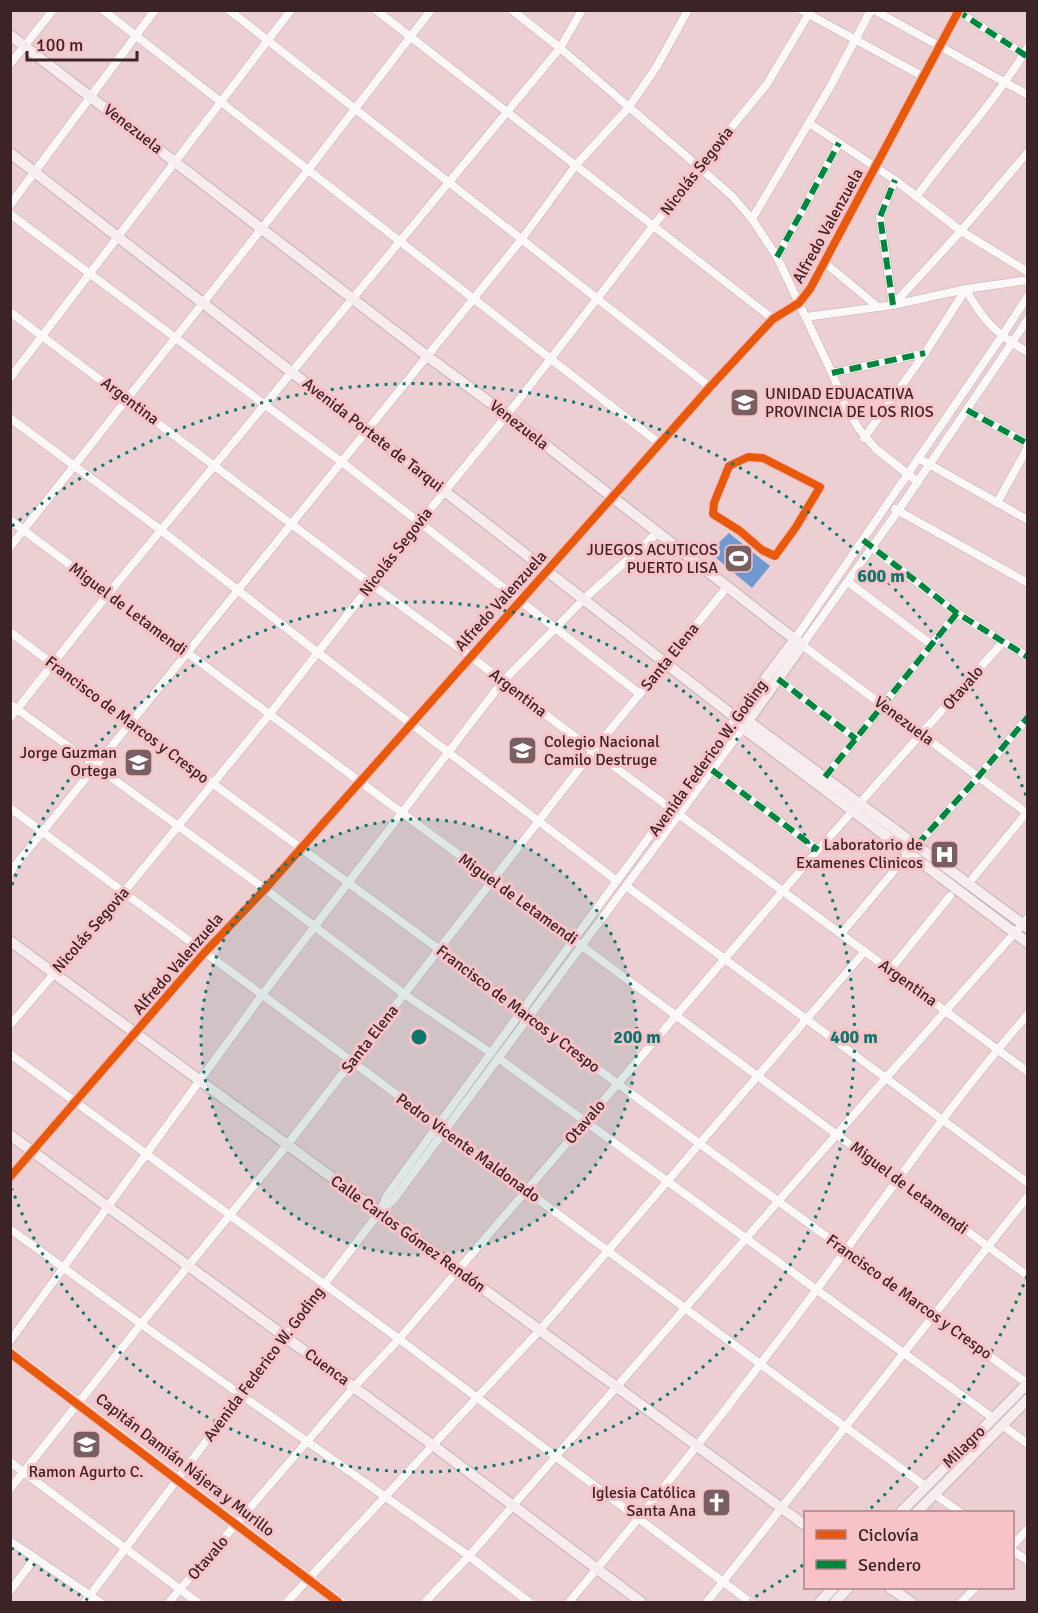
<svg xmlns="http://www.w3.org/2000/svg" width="1038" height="1613" font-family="Signika,sans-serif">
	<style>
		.water { fill: #6e9ad1 }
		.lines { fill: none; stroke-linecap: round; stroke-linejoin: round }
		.minor-casing { stroke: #c5adaf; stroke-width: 9 }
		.major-casing { stroke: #c2b2b4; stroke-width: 12 }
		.minor { stroke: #fcf8f8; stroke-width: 8 }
		.major { stroke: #f7edee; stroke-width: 10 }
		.quiet { stroke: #00873e; stroke-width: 6; stroke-dasharray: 12 6; stroke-linecap: butt }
		.cycleway-casing { stroke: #f8c3c8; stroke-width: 11 }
		.cycleway { stroke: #e8590c; stroke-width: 8 }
		.ring { fill: none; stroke: #0f766e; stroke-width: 3; stroke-dasharray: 3 6 }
		.labels { text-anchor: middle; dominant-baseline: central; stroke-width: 6; stroke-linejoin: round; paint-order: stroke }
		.street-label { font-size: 16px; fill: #3c2326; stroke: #f8c3c8 }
		.poi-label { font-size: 16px; fill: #3c2326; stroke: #f8c3c8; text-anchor: end }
		.centre { fill: #0f766e; stroke: #f8c3c8; stroke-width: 3 }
		.ring-label { font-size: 18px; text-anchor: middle; font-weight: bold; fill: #0f766e; stroke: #f8c3c8; stroke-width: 6; stroke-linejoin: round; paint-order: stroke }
	</style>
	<rect width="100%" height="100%" fill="#eccfd2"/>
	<polygon class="water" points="729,533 770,566 752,588 709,552"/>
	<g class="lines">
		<defs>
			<g id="minor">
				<polyline points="103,10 660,444"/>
				<polyline points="229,10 710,387"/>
				<polyline points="376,10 773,319"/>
				<polyline points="512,10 560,48 699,167 732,196 752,219 777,257 832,373 846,407 859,429 876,449 918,482"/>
				<polyline points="801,10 924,77"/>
				<polyline points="874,10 1028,95"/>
				<polyline points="956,10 1028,57"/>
				<polyline points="10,64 53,10"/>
				<polyline points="809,123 895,180 961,231 1028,272"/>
				<path d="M 917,196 C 953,146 996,100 1028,47"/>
				<polyline points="10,205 155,10"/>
				<polyline points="10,214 343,463 640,694"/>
				<polyline points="752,219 830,87 871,10"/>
				<polyline points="777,257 839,143"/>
				<polyline points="825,263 878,307"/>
				<path d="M 966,289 C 982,320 997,335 1028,352"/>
				<polyline points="894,304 961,231 1028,152"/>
				<polyline points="893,305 880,217 895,180"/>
				<polyline points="10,312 371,584 470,656 593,751 1028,1072"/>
				<polyline points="806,317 893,305 966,289 1028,280"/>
				<polyline points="1028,319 898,511 802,645 1028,814"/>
				<polyline points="832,373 925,353"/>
				<polyline points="10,378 291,10"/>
				<polyline points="967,410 1028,444"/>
				<polyline points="10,418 162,531 317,652 617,881"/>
				<polyline points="864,438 925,353 966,289"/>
				<polyline points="918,458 1028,520"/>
				<polyline points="997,503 1028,447"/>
				<polyline points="895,509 1028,583"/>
				<polyline points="10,520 359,781 1028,1276"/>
				<polyline points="870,546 957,613 1028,657"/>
				<polyline points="10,547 308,170 431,10"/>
				<polyline points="848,582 932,645"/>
				<polyline points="10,632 212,783 440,950 513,1007 1028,1384"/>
				<polyline points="795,639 1002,336 1028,296"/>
				<polyline points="778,679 856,739"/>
				<polyline points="10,704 265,889 404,994 491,1053"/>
				<polyline points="10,718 108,594 560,48 582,10"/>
				<polyline points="712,770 818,850"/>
				<polyline points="825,777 957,613"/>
				<polyline points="10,808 925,1486"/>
				<polyline points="917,845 978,777 1028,717"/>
				<polyline points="10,872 521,240 576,165 629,107 657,66 688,10"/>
				<polyline points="973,878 1028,811"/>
				<polyline points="626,886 1028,1183"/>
				<polyline points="841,934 909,853"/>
				<polyline points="890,970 950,896"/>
				<polyline points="10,1025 124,892 269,715 419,523 507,415 699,167 767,84 811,10"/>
				<polyline points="10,1054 399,1339 750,1602"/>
				<polyline points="498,1058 993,1418"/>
				<polyline points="10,1177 205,952 265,889 710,387 773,319 799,303 810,289 959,10"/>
				<polyline points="381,1210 387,1195 736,718"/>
				<polyline points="10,1229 141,1324 469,1556 529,1602"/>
				<polyline points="10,1341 262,995 503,681 584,599 657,533"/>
				<polyline points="10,1350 342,1602"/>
				<polyline points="1002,1425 1028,1444"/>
				<polyline points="10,1462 197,1602"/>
				<polyline points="10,1489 141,1324 287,1145 593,751 727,587"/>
				<polyline points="934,1494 960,1512"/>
				<polyline points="10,1541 100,1602"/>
				<polyline points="1012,1546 1028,1529"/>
				<polyline points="1012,1550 1028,1561"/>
				<polyline points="10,1591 35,1558"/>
				<polyline points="85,1602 324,1285 379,1213 394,1199 743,728"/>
				<polyline points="169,1602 354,1387 399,1339 818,850 1002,643"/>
				<polyline points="287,1602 539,1331 865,951"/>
				<polyline points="425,1602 469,1556 885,1079 1028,918"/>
				<path d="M 569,1602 C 656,1499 740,1393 820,1285 C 888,1194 953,1100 1028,1014"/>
				<polyline points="707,1602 1028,1196"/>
				<polyline points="961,1602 975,1588"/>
			</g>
			<g id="major">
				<polyline points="10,35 427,356 507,415 802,645 743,728"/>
				<polyline points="10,153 736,718 743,728 1028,943"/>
				<polyline points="736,718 795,639"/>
				<polyline points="743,719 748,721 1028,928"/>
				<polyline points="10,941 806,1526"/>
				<polyline points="10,1135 434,1446 641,1602"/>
				<polyline points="901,1512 1028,1383"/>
				<polyline points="917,1512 1028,1399"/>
				<polyline points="890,1588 911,1602"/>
				<polyline points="820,1602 833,1588"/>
				<polyline points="835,1602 848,1588"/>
			</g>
		</defs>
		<use href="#minor" class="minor-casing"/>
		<use href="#major" class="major-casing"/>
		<use href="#minor" class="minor"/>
		<use href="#major" class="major"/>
		<g class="quiet">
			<polyline points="956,10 1028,57"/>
			<polyline points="777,257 839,143"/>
			<polyline points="893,305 880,217 895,180"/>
			<polyline points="832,373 925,353"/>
			<polyline points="967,410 1028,444"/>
			<polyline points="863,540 957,613 1028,657"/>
			<polyline points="778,679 856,739"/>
			<polyline points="712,770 818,850"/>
			<polyline points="825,777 957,613"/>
			<polyline points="917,845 978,777 1028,717"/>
		</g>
		<defs>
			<g id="cycleway">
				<polygon points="748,457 763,458 820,487 796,527 775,556 762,550 740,531 713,514 714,503 729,466"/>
				<polyline points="10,1177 205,952 265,889 710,387 773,319 799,303 810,289 959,10"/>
				<polyline points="10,1353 338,1602"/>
			</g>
		</defs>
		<use href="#cycleway" class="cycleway-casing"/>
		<use href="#cycleway" class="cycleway"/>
	</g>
	<circle cx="419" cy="1037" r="218" fill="#0f766e" fill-opacity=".12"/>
	<g class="ring">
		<circle cx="419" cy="1037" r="218"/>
		<path d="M12 885A435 435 0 1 1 12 1189"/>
		<path d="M1027 1276A653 653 0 0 1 868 1511M803 1565A653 653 0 0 1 750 1600M88 1600A653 653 0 0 1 12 1548M12 526A653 653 0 0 1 1027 798"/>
	</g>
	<defs>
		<symbol id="school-square" viewBox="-11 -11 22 22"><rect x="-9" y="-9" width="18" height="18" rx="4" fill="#7a5f62" stroke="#f8c3c8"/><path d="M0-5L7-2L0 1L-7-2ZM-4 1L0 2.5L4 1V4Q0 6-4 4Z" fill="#fff"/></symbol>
		<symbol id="stadium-square" viewBox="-11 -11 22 22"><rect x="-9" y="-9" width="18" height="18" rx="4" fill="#7a5f62" stroke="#f8c3c8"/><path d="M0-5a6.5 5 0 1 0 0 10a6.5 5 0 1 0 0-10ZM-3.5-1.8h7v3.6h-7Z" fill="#fff"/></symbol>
		<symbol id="hospital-square" viewBox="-11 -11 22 22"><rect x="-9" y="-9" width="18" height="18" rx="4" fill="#7a5f62" stroke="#f8c3c8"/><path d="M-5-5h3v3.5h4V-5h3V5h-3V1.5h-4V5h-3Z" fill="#fff"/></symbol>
		<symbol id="church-square" viewBox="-11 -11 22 22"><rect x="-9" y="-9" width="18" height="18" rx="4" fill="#7a5f62" stroke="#f8c3c8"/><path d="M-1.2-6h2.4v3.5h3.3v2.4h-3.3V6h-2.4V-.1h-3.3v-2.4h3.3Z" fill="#fff"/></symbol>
	</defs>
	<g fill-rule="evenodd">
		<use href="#school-square" x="728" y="386" width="33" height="33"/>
		<use href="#stadium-square" x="722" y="542" width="33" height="33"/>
		<use href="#school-square" x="506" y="734" width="33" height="33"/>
		<use href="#school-square" x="122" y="746" width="33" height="33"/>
		<use href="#hospital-square" x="928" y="838" width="33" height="33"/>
		<use href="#school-square" x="70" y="1428" width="33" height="33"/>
		<use href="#church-square" x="700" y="1486" width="33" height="33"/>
	</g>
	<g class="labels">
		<g class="street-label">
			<text transform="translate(133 129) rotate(38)">Venezuela</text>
			<text transform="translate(697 171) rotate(-52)">Nicolás Segovia</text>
			<text transform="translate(828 226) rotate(-61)">Alfredo Valenzuela</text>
			<text transform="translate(130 401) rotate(37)">Argentina</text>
			<text transform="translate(519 425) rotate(38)">Venezuela</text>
			<text transform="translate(373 435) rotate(38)">Avenida Portete de Tarqui</text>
			<text transform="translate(396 552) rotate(-52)">Nicolás Segovia</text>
			<text transform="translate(501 601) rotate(-48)">Alfredo Valenzuela</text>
			<text transform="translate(128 609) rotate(37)">Miguel de Letamendi</text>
			<text transform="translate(670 657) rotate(-51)">Santa Elena</text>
			<text transform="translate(963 688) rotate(-49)">Otavalo</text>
			<text transform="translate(518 693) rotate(38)">Argentina</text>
			<text transform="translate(127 720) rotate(37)">Francisco de Marcos y Crespo</text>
			<text transform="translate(904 721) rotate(37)">Venezuela</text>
			<text transform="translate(708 758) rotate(-54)">Avenida Federico W. Goding</text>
			<text transform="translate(518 899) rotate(36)">Miguel de Letamendi</text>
			<text transform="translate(91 930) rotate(-49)">Nicolás Segovia</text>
			<text transform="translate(178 964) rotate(-49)">Alfredo Valenzuela</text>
			<text transform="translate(908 983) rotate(36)">Argentina</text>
			<text transform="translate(518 1009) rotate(37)">Francisco de Marcos y Crespo</text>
			<text transform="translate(370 1039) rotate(-52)">Santa Elena</text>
			<text transform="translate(585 1122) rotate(-49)">Otavalo</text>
			<text transform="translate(468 1148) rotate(36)">Pedro Vicente Maldonado</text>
			<text transform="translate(909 1188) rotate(37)">Miguel de Letamendi</text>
			<text transform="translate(408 1234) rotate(36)">Calle Carlos Gómez Rendón</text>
			<text transform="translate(909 1297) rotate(36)">Francisco de Marcos y Crespo</text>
			<text transform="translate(264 1364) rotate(-53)">Avenida Federico W. Goding</text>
			<text transform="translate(327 1367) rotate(36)">Cuenca</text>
			<text transform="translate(964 1447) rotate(-45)">Milagro</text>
			<text transform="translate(185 1465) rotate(38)">Capitán Damián Nájera y Murillo</text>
			<text transform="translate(208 1558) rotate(-49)">Otavalo</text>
		</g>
		<g class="poi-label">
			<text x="765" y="394" text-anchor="start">UNIDAD EDUACATIVA<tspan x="765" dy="18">PROVINCIA DE LOS RIOS</tspan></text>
			<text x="718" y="550">JUEGOS ACUTICOS<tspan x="718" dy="18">PUERTO LISA</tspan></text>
			<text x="544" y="742" text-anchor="start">Colegio Nacional<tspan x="544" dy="18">Camilo Destruge</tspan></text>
			<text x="117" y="753">Jorge Guzman<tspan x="117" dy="18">Ortega</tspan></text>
			<text x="923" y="845">Laboratorio de<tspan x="923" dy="18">Examenes Clinicos</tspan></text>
			<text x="86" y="1472" text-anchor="middle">Ramon Agurto C.</text>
			<text x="696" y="1493">Iglesia Católica<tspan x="696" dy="18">Santa Ana</tspan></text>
		</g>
	</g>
	<circle cx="419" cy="1037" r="9" class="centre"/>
	<g class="ring-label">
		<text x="881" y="582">600 m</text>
		<text x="637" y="1043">200 m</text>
		<text x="854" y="1043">400 m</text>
	</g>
	<rect width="1038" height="1613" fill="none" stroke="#3c2326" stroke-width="24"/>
	<rect x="804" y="1511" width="210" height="78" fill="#f8c3c8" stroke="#ad8387" stroke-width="1.5"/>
	<rect x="816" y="1530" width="30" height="9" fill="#e8590c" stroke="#ad8387" stroke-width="1.5"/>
	<text x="858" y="1541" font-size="18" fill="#3c2326">Ciclovía</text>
	<rect x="816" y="1560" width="30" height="9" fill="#00873e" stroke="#ad8387" stroke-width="1.5"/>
	<text x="858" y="1571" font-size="18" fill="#3c2326">Sendero</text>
	<path d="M27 51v9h110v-9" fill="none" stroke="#3c2326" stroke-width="3"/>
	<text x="36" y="51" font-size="18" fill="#3c2326" stroke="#f8c3c8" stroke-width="4.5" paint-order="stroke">100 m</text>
</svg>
